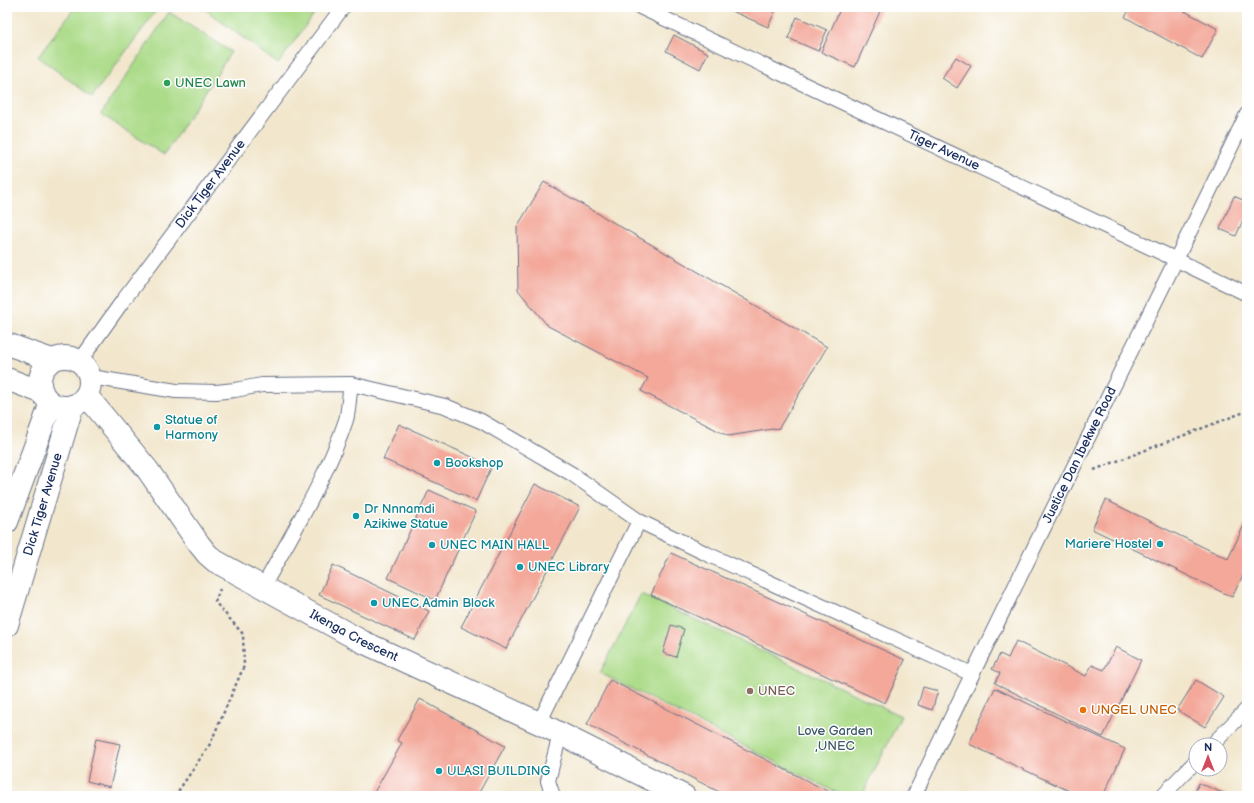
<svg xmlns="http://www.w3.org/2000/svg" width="1254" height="803" font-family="'Balsamiq Sans',sans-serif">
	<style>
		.green { fill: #acdb89; stroke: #648574 }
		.building { fill: #f3a89a }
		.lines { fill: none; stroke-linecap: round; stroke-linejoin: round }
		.lane-casing { stroke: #666f85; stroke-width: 16 }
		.street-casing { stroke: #666f85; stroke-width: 24 }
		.path { stroke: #666f85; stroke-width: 2.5; stroke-dasharray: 3 3; stroke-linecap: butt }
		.lane { stroke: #fff; stroke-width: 14 }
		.street { stroke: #fff; stroke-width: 22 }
		.leisure-dot { fill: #2e9e5b; stroke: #fff; stroke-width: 1.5 }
		.culture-dot { fill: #0f9aa8; stroke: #fff; stroke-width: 1.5 }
		.education-dot { fill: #8d6e63; stroke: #fff; stroke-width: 1.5 }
		.food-dot { fill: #e8710a; stroke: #fff; stroke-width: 1.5 }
		.labels { text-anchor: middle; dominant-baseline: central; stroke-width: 3; stroke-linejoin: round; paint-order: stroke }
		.leisure-label { font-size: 13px; fill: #27864d; stroke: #fff; text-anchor: start }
		.street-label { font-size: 13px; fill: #1b2f5e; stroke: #fff }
		.culture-label { font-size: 13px; fill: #0d838f; stroke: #fff; text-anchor: start }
		.education-label { font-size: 13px; fill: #785e54; stroke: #fff; text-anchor: start }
		.food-label { font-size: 13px; fill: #c56008; stroke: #fff; text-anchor: start }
		.park-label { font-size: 13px; fill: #3f5a69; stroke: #fff }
	</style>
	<rect width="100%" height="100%" fill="#fff"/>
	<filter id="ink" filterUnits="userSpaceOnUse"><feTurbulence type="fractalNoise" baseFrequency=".025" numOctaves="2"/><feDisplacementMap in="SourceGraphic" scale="8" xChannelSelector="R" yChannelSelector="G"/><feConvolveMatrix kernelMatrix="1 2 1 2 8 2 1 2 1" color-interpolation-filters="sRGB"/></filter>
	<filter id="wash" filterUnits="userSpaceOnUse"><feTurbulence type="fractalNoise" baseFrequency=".012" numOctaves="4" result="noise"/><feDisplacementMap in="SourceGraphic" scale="16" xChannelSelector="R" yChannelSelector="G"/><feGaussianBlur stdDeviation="0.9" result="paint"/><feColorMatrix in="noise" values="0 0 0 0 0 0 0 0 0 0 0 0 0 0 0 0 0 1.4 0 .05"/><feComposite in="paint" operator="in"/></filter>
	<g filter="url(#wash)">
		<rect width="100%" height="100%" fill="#f2e7cd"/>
		<g class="green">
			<polygon points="75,7 159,7 92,97 38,57"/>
			<polygon points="202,7 319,7 278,64"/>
			<polygon points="169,12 231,52 164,155 101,114"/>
			<polygon points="641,594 901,716 862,796 845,796 829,789 600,673"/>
		</g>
		<g id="blocks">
			<g class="building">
				<polygon points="734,7 777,7 768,27 732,11"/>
				<polygon points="841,7 882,7 855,67 821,52"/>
				<polygon points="1131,7 1177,7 1218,29 1202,59 1125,17"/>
				<polygon points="797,17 827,30 818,51 788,38"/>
				<polygon points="674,35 708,53 700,69 666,51"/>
				<polygon points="956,57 971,66 957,88 942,78"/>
				<polygon points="544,182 827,347 779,428 728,436 641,391 648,378 548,326 518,290 517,227"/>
				<polygon points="1234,196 1247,202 1247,222 1243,220 1236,236 1220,229"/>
				<polygon points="399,424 492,466 476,501 383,459"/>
				<polygon points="535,484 580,507 506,649 461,627"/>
				<polygon points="429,490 476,511 435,600 388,578"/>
				<polygon points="1106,500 1228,559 1247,519 1247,567 1232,597 1092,529"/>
				<polygon points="671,553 905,660 885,703 651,595"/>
				<polygon points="333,565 429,611 415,640 319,595"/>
				<polygon points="671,625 684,629 676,657 663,653"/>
				<polygon points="1016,641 1086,676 1092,665 1104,670 1116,647 1141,660 1103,737 995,683 1000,673 992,669 1000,654 1008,658"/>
				<polygon points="610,680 837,796 727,796 587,724"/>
				<polygon points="1196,680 1224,697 1205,727 1177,710"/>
				<polygon points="923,687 938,691 932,710 918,705"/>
				<polygon points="995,688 1125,749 1103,796 1080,796 969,744"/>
				<polygon points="420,699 505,746 477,796 372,796 402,743 397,740"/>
				<polygon points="96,739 120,744 110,787 87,781"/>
				<polygon points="1199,783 1230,796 1193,796"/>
			</g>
		</g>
	</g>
	<g filter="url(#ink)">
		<use href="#blocks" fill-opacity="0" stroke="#666f85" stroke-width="1"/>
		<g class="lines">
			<defs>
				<g id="lane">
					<path id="s1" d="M 640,7 L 1177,260 L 1247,294"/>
					<path id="s2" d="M 80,361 L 122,302 L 343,7"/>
					<polyline points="91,377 176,391 216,392 235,390 262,385 351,384 445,406 481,421 572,474 639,521 707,554 972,674"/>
					<path d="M 263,587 C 292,534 327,477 346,420 C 349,409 349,395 351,384"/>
					<polyline points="539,723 639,521"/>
					<polyline points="1212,745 1247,709"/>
					<polyline points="553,796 548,781 560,734"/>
					<path id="s3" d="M 914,796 C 1022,567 1137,342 1247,114"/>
					<polyline points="1162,796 1196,761"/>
				</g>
				<g id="street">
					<polyline points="7,344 52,360"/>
					<circle cx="65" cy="382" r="25"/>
					<polyline points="7,379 41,392"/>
					<path id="s4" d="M 87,396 L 147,469 L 199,544 L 207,554 L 215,561 L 363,642 L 539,723 L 684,796"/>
					<polyline points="7,522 51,403"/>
					<path id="s5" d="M 7,625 L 72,407"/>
				</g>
			</defs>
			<use href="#lane" class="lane-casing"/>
			<use href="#street" class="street-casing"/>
			<g class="path">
				<polyline points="1094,470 1247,411"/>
				<polyline points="175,796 210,744 244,666 243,634 215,602 220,589"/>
			</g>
			<use href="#lane" class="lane"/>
			<use href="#street" class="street"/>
		</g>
	</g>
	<circle class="leisure-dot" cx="167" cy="83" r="4"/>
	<g class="culture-dot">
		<circle cx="157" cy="427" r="4"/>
		<circle cx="437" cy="463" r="4"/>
		<circle cx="356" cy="516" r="4"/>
		<circle cx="1160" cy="544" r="4"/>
		<circle cx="432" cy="545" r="4"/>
		<circle cx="520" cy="567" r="4"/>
		<circle cx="374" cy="603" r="4"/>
		<circle cx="439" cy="771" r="4"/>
	</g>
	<circle class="education-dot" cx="750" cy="691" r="4"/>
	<circle class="food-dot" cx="1083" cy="710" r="4"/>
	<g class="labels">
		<g class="leisure-label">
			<text x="175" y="83">UNEC Lawn</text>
		</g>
		<g class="street-label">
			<text stroke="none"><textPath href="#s1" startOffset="336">Tiger Avenue</textPath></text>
			<text stroke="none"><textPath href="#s2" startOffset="220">Dick Tiger Avenue</textPath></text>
			<text stroke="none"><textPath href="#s3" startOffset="379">Justice Dan Ibekwe Road</textPath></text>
			<text stroke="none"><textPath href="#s5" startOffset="126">Dick Tiger Avenue</textPath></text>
			<text stroke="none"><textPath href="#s4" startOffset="367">Ikenga Crescent</textPath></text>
		</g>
		<g class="culture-label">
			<text x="165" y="420">Statue of<tspan x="165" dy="15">Harmony</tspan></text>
			<text x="445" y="463">Bookshop</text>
			<text x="364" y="509">Dr Nnnamdi<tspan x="364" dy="15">Azikiwe Statue</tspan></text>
			<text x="1152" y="544" text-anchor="end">Mariere Hostel</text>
			<text x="440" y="545">UNEC MAIN HALL</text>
			<text x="528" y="567">UNEC Library</text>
			<text x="382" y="603">UNEC Admin Block</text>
			<text x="447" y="771">ULASI BUILDING</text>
		</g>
		<g class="education-label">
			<text x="758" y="691">UNEC</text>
		</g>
		<g class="food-label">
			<text x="1091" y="710">UNGEL UNEC</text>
		</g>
		<g class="park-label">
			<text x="835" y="731">Love Garden<tspan x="835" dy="15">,UNEC</tspan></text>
		</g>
	</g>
	<rect width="1254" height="803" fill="none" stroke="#fff" stroke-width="24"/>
	<g transform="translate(1208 757)"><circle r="19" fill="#ffffff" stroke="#a4acbf"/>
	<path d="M0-3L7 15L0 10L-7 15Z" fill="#d1495b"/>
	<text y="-6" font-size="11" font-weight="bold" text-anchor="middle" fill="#1b2f5e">N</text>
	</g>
</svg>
